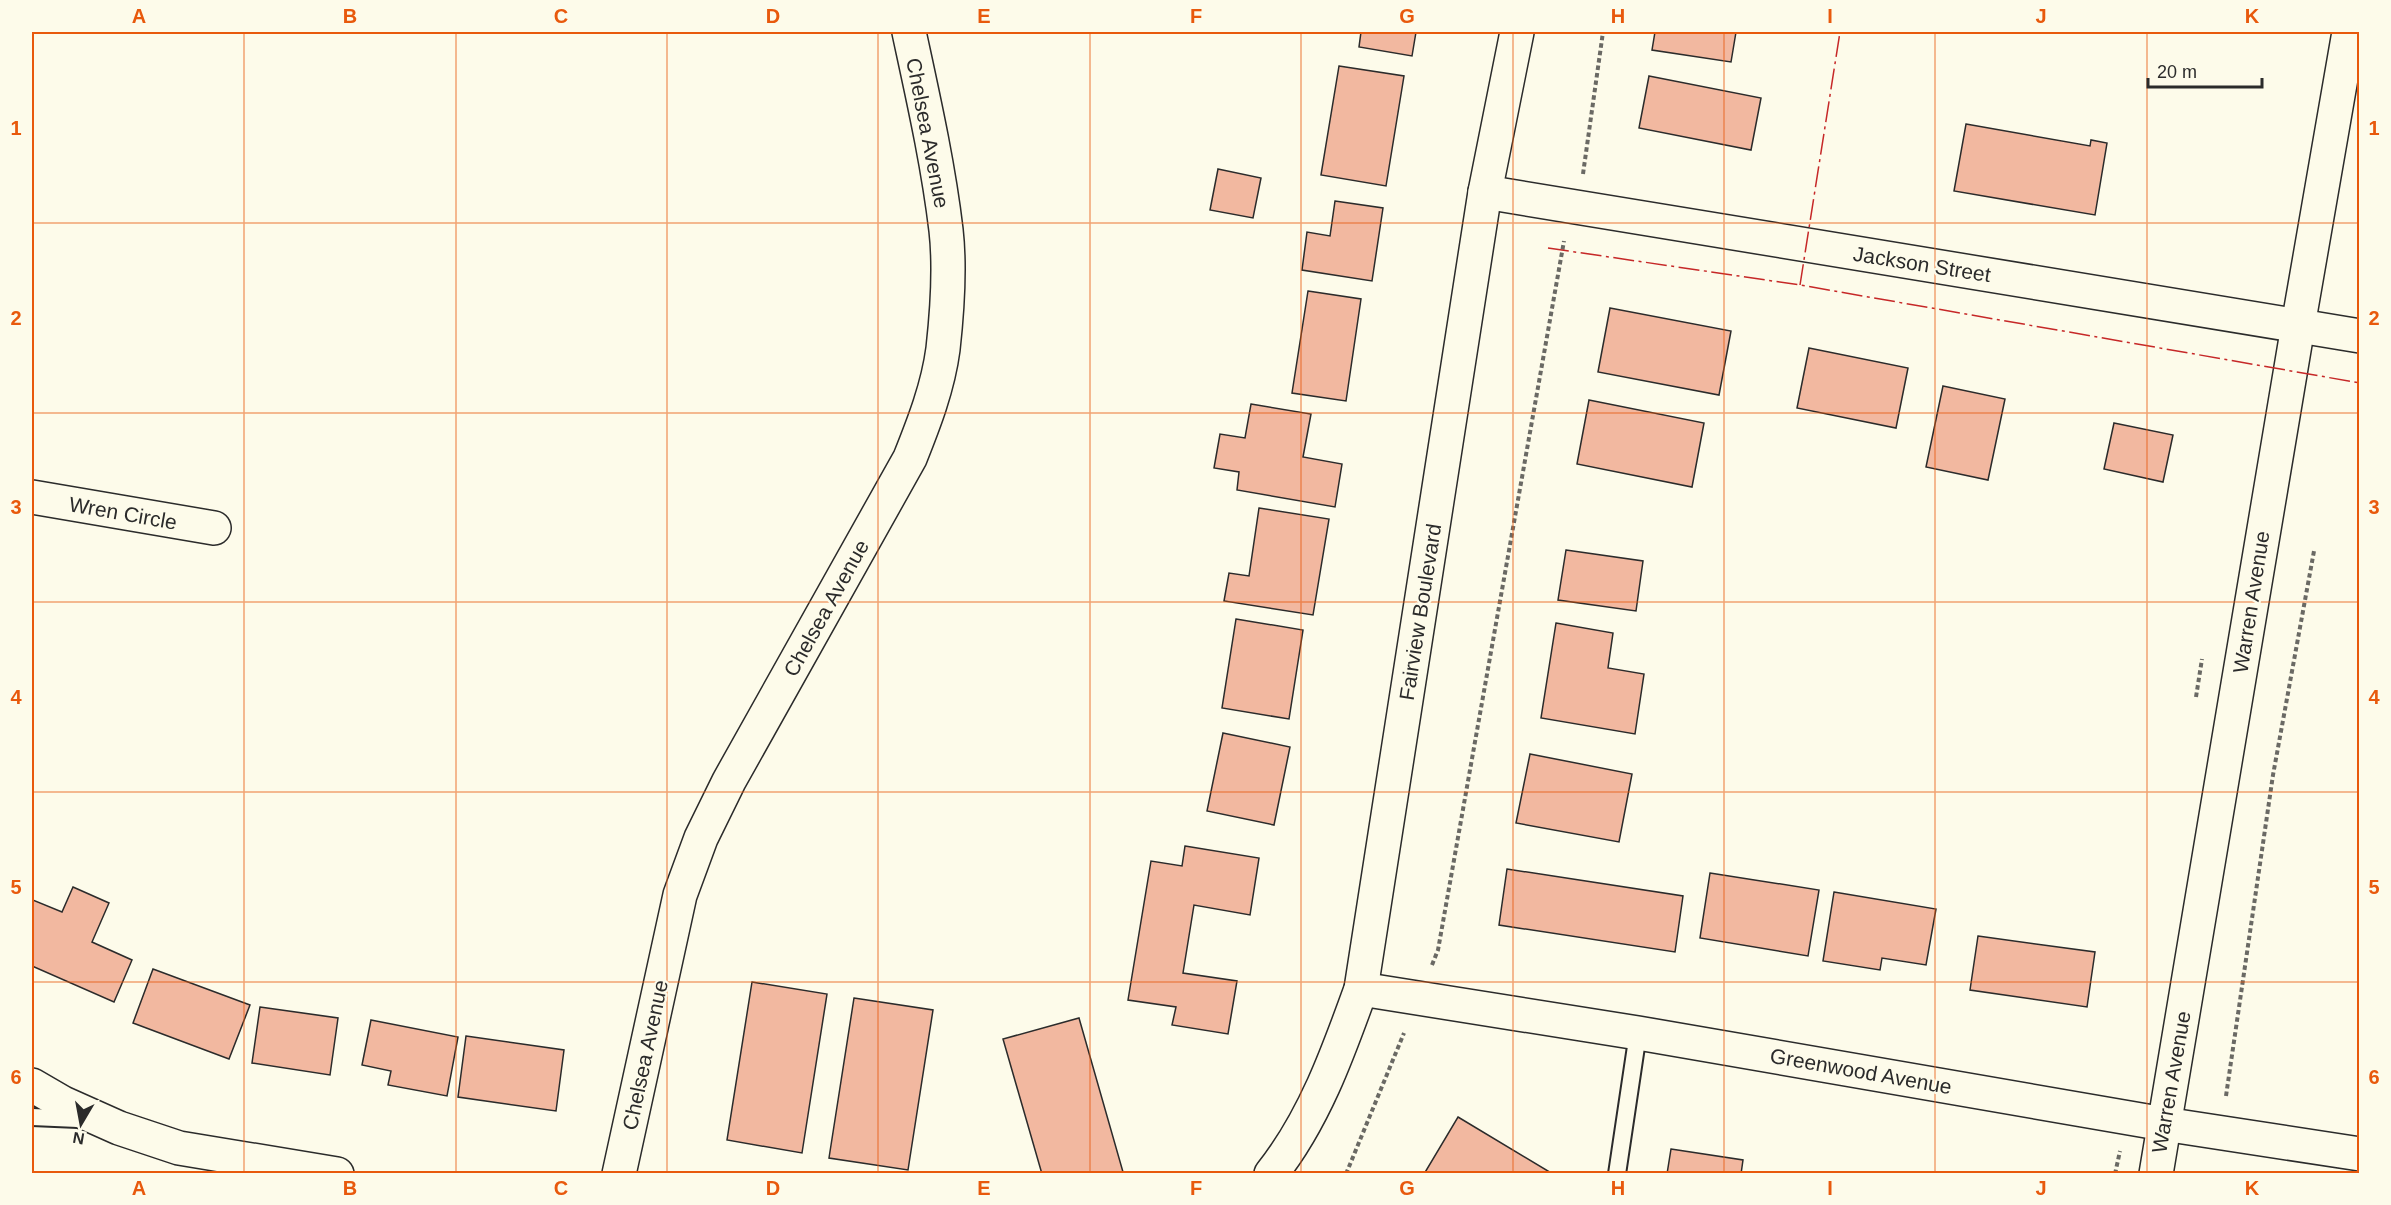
<svg xmlns="http://www.w3.org/2000/svg" width="2391" height="1205" font-family="Helvetica,sans-serif">
	<style>
		.building { fill: #f2b8a0; stroke: #2b2b2b; stroke-width: 1.5 }
		.lines { fill: none; stroke-linecap: round; stroke-linejoin: round }
		.service-casing { stroke: #2b2b2b; stroke-width: 20 }
		.minor-casing { stroke: #2b2b2b; stroke-width: 36 }
		.tertiary-casing { stroke: #2b2b2b; stroke-width: 36 }
		.path { stroke: #6a6964; stroke-width: 4; stroke-dasharray: 4.5 3; stroke-linecap: butt }
		.service { stroke: #fdfbea; stroke-width: 16 }
		.minor { stroke: #fdfbea; stroke-width: 33 }
		.tertiary { stroke: #fdfbea; stroke-width: 33 }
		.power { stroke: #c62828; stroke-width: 1.5; stroke-dasharray: 21 4.5 3 4.5; stroke-linecap: butt }
		.grid { fill: none; stroke: #e8590c; stroke-width: 1.5; stroke-opacity: 0.55 }
		.labels { text-anchor: middle; dominant-baseline: central; stroke-width: 4.5; stroke-linejoin: round; paint-order: stroke }
		.street-label { font-size: 21px; fill: #2b2b2b; stroke: #fdfbea }
		.neatline { fill: none; stroke: #e8590c; stroke-width: 2 }
		.grid-label { font-size: 20px; text-anchor: middle; font-weight: bold; fill: #e8590c }
	</style>
	<rect width="100%" height="100%" fill="#fdfbea"/>
	<g class="building">
		<polygon points="1361,32 1416,32 1412,56 1359,47"/>
		<polygon points="1655,32 1736,32 1731,62 1652,50"/>
		<polygon points="1339,66 1404,76 1386,186 1321,175"/>
		<polygon points="1649,76 1761,98 1751,150 1639,128"/>
		<polygon points="1966,124 2090,146 2091,140 2107,143 2095,215 1954,191"/>
		<polygon points="1218,169 1261,178 1253,218 1210,210"/>
		<polygon points="1335,201 1383,208 1372,281 1302,270 1307,232 1330,236"/>
		<polygon points="1308,291 1361,299 1346,401 1292,393"/>
		<polygon points="1610,308 1731,331 1719,395 1598,372"/>
		<polygon points="1809,348 1908,368 1896,428 1797,408"/>
		<polygon points="1943,386 2005,399 1988,480 1926,467"/>
		<polygon points="1589,400 1704,423 1692,487 1577,464"/>
		<polygon points="1251,404 1311,414 1303,457 1342,464 1335,507 1237,490 1239,472 1214,468 1220,434 1245,438"/>
		<polygon points="2114,423 2173,435 2163,482 2104,469"/>
		<polygon points="1259,508 1329,519 1313,615 1224,601 1229,573 1249,576"/>
		<polygon points="1566,550 1643,561 1636,611 1558,600"/>
		<polygon points="1236,619 1303,630 1289,719 1222,708"/>
		<polygon points="1556,623 1613,633 1608,668 1644,674 1635,734 1541,718"/>
		<polygon points="1223,733 1290,747 1274,825 1207,811"/>
		<polygon points="1530,754 1632,774 1619,842 1516,823"/>
		<polygon points="1185,846 1259,858 1250,915 1194,905 1183,973 1237,981 1228,1034 1172,1025 1176,1007 1128,1000 1151,861 1182,866"/>
		<polygon points="1507,869 1683,896 1675,952 1499,925"/>
		<polygon points="1710,873 1819,890 1808,956 1700,938"/>
		<polygon points="73,887 109,903 92,942 132,960 114,1002 32,966 33,900 62,912"/>
		<polygon points="1834,892 1936,909 1926,965 1882,958 1880,970 1823,961"/>
		<polygon points="1978,936 2095,952 2087,1007 1970,990"/>
		<polygon points="153,969 250,1005 229,1059 133,1023"/>
		<polygon points="752,982 827,994 802,1153 727,1140"/>
		<polygon points="854,998 933,1010 908,1170 829,1158"/>
		<polygon points="260,1007 338,1018 330,1075 252,1063"/>
		<polygon points="1079,1018 1123,1172 1118,1174 1042,1174 1003,1039"/>
		<polygon points="371,1020 458,1037 447,1096 388,1085 391,1071 362,1065"/>
		<polygon points="466,1036 564,1050 556,1111 458,1097"/>
		<polygon points="1458,1117 1553,1174 1424,1174"/>
		<polygon points="1671,1149 1743,1160 1741,1174 1667,1174"/>
	</g>
	<g class="lines">
		<defs>
			<g id="service">
				<polyline points="32,1117 78,1119"/>
				<polyline points="1617,1174 1638,1033"/>
			</g>
			<g id="minor">
				<polyline points="1485,192 2360,336"/>
				<polyline points="32,497 214,528"/>
				<polyline points="1361,989 1638,1033 2164,1124 2360,1154"/>
				<polyline points="32,1085 63,1103 119,1128 179,1148 337,1174"/>
				<path d="M 619,1174 L 680,895 L 701,838 L 729,781 L 910,458 C 924,423 938,387 943,349 C 947,313 950,265 946,230 C 938,163 923,97 909,32"/>
				<polyline points="2156,1174 2298,326 2349,32"/>
			</g>
			<path id="tertiary" d="M 1271,1174 C 1314,1120 1338,1053 1361,989 L 1485,192 L 1517,32"/>
		</defs>
		<use href="#service" class="service-casing"/>
		<use href="#minor" class="minor-casing"/>
		<use href="#tertiary" class="tertiary-casing"/>
		<g class="path">
			<polyline points="1583,174 1603,32"/>
			<polyline points="2196,697 2202,659"/>
			<polyline points="1432,965 1438,950 1564,241"/>
			<polyline points="2226,1096 2273,775 2314,551"/>
			<polyline points="1346,1174 1404,1033"/>
			<polyline points="2115,1174 2120,1151"/>
		</g>
		<use href="#service" class="service"/>
		<use href="#minor" class="minor"/>
		<use href="#tertiary" class="tertiary"/>
		<g class="power">
			<polyline points="1548,248 1800,285 2360,383"/>
			<polyline points="1800,285 1840,32"/>
		</g>
	</g>
	<path class="grid" d="M 244,32 L 244,1174M 456,32 L 456,1174M 667,32 L 667,1174M 878,32 L 878,1174M 1090,32 L 1090,1174M 1301,32 L 1301,1174M 1513,32 L 1513,1174M 1724,32 L 1724,1174M 1935,32 L 1935,1174M 2147,32 L 2147,1174M 32,223 L 2360,223M 32,413 L 2360,413M 32,602 L 2360,602M 32,792 L 2360,792M 32,982 L 2360,982"/>
	<g class="labels">
		<g class="street-label">
			<text transform="translate(928 133) rotate(79)">Chelsea Avenue</text>
			<text transform="translate(1922 264) rotate(9)">Jackson Street</text>
			<text transform="translate(123 513) rotate(10)">Wren Circle</text>
			<text transform="translate(2251 602) rotate(-81)">Warren Avenue</text>
			<text transform="translate(826 608) rotate(-61)">Chelsea Avenue</text>
			<text transform="translate(1420 612) rotate(-81)">Fairview Boulevard</text>
			<text transform="translate(645 1055) rotate(-78)">Chelsea Avenue</text>
			<text transform="translate(1861 1071) rotate(10)">Greenwood Avenue</text>
			<text transform="translate(2171 1082) rotate(-80)">Warren Avenue</text>
		</g>
	</g>
	<rect width="2391" height="1205" fill="none" stroke="#fdfbea" stroke-width="66"/>
	<g transform="translate(81 1124) rotate(190)" stroke="#fdfbea" stroke-width="4.5" paint-order="stroke">
	<path d="M0-4.5L10 22L0 15L-10 22Z" fill="#2b2b2b"/>
	<text y="-9" font-size="16" font-weight="bold" text-anchor="middle" fill="#2b2b2b">N</text>
	</g>
	<path d="M2148 78v9h114v-9" fill="none" stroke="#2b2b2b" stroke-width="3"/>
	<text x="2157" y="78" font-size="18" fill="#2b2b2b" stroke="#fdfbea" stroke-width="4.5" paint-order="stroke">20 m</text>
	<rect x="33" y="33" width="2325" height="1139" class="neatline"/>
	<g class="grid-label">
		<text x="139" y="23">A</text>
		<text x="350" y="23">B</text>
		<text x="561" y="23">C</text>
		<text x="773" y="23">D</text>
		<text x="984" y="23">E</text>
		<text x="1196" y="23">F</text>
		<text x="1407" y="23">G</text>
		<text x="1618" y="23">H</text>
		<text x="1830" y="23">I</text>
		<text x="2041" y="23">J</text>
		<text x="2252" y="23">K</text>
		<text x="16" y="135">1</text>
		<text x="2374" y="135">1</text>
		<text x="16" y="325">2</text>
		<text x="2374" y="325">2</text>
		<text x="16" y="514">3</text>
		<text x="2374" y="514">3</text>
		<text x="16" y="704">4</text>
		<text x="2374" y="704">4</text>
		<text x="16" y="894">5</text>
		<text x="2374" y="894">5</text>
		<text x="16" y="1084">6</text>
		<text x="2374" y="1084">6</text>
		<text x="139" y="1195">A</text>
		<text x="350" y="1195">B</text>
		<text x="561" y="1195">C</text>
		<text x="773" y="1195">D</text>
		<text x="984" y="1195">E</text>
		<text x="1196" y="1195">F</text>
		<text x="1407" y="1195">G</text>
		<text x="1618" y="1195">H</text>
		<text x="1830" y="1195">I</text>
		<text x="2041" y="1195">J</text>
		<text x="2252" y="1195">K</text>
	</g>
</svg>
